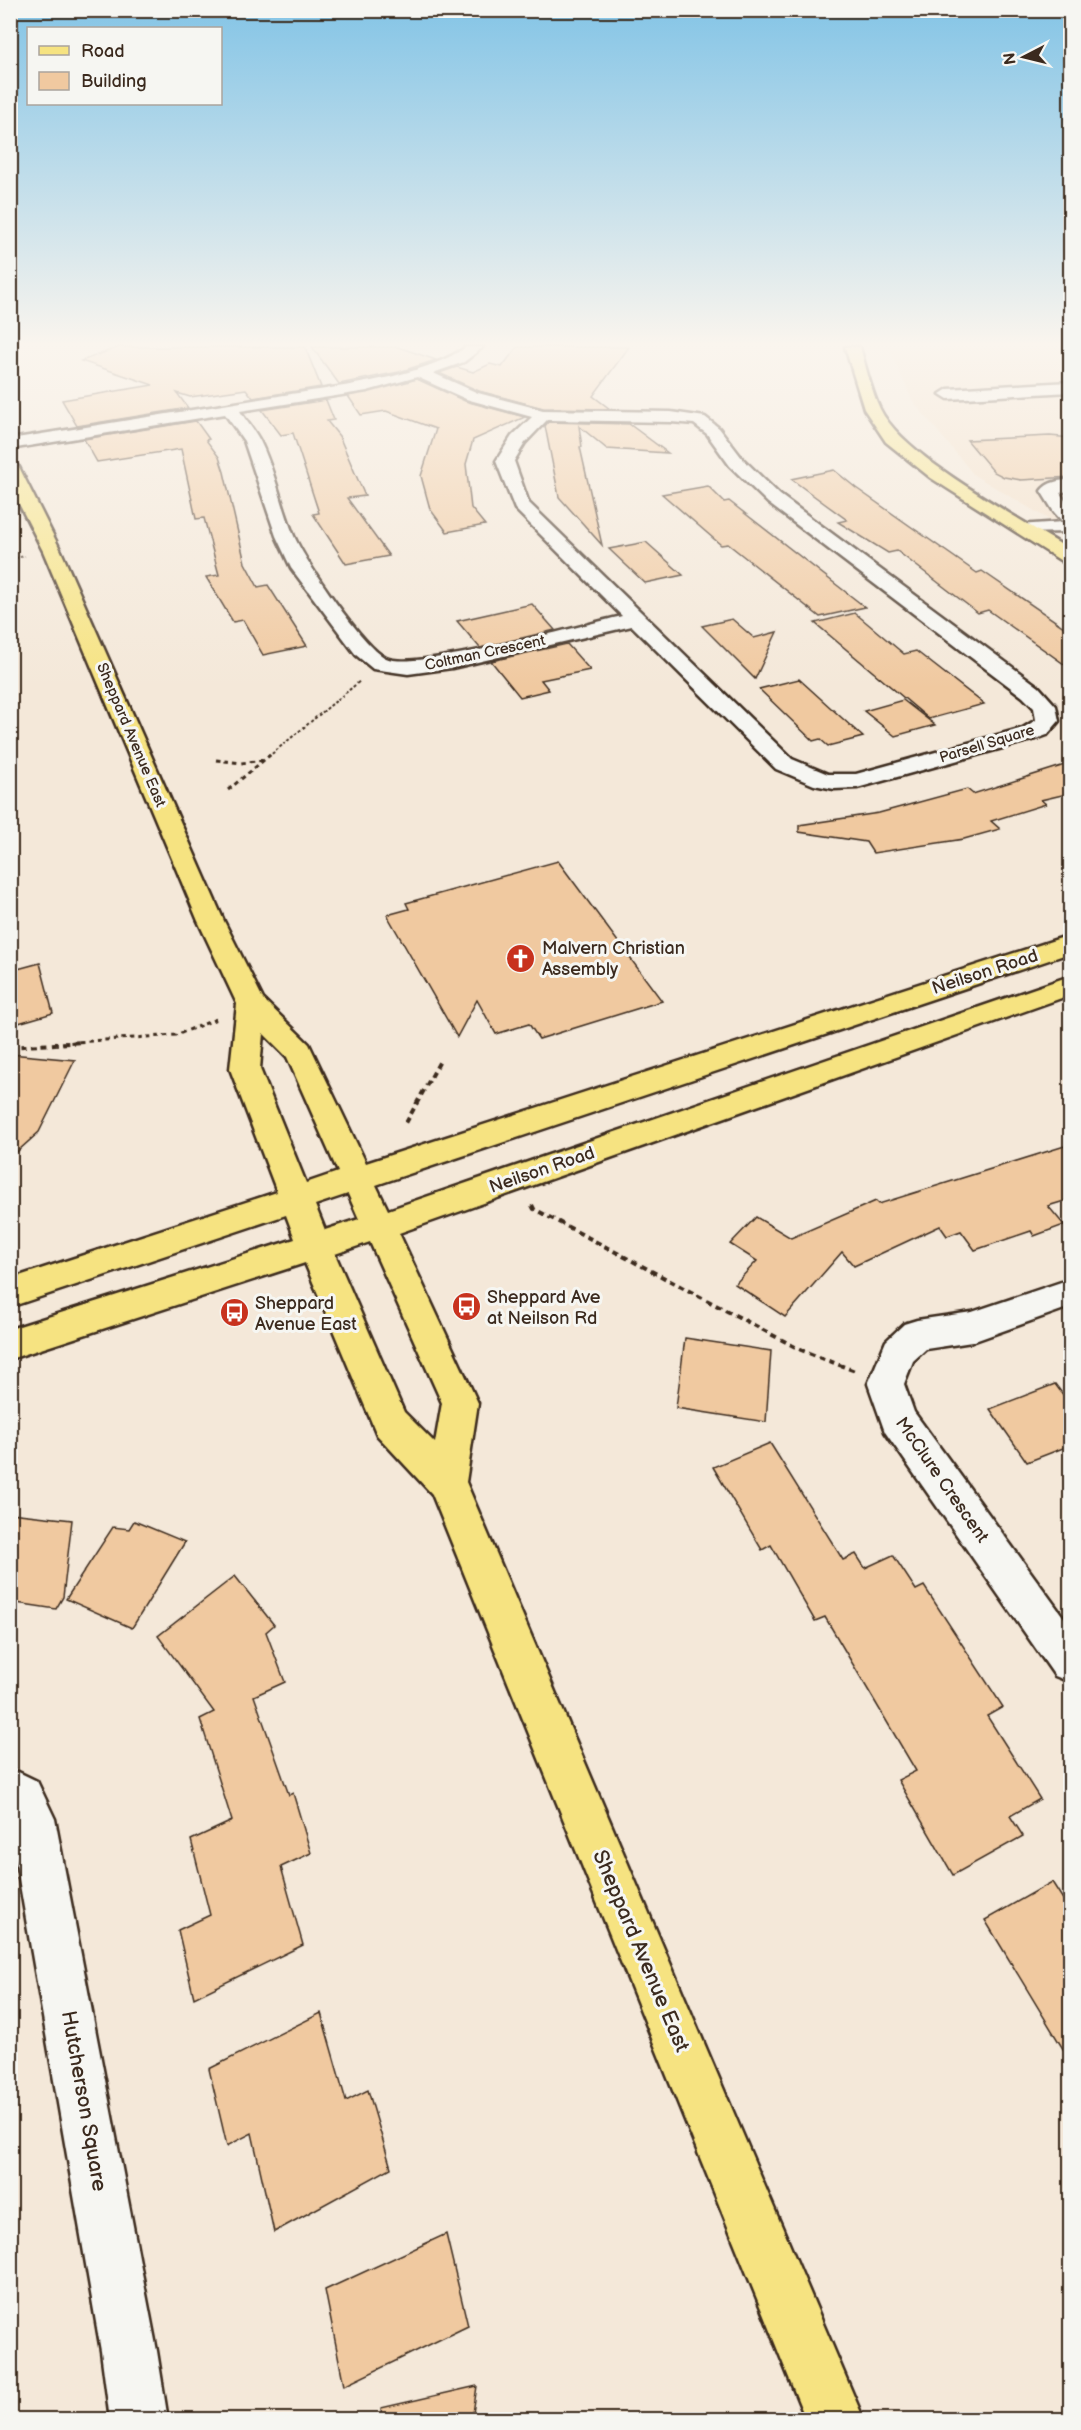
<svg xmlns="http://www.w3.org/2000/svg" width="1081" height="2430" font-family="'Balsamiq Sans',sans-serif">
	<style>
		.built { fill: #f3dfc8 }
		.building { fill: #f0c9a0; stroke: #3b2a1e; stroke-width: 1.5 }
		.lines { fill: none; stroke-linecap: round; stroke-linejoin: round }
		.minor-casing { stroke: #3b2a1e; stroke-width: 5 }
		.major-casing { stroke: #3b2a1e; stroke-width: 5 }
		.path-far2 { stroke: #3b2a1e; stroke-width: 2; stroke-dasharray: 3 2; stroke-linecap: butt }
		.path-far1 { stroke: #3b2a1e; stroke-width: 3; stroke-dasharray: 4.5 4; stroke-linecap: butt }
		.path { stroke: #3b2a1e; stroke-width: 4; stroke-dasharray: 6 4.5; stroke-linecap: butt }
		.minor { fill: #f6f6f2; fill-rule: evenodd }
		.major { fill: #f6e381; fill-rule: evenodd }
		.labels { text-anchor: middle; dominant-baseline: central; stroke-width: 6; stroke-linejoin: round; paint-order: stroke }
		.far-street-label { font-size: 15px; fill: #3b2a1e; stroke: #f6f6f2 }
		.poi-label { font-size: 18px; fill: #3b2a1e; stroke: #f6f6f2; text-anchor: start }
		.street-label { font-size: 18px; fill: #3b2a1e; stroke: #f6f6f2 }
		.near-street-label { font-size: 21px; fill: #3b2a1e; stroke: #f6f6f2 }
	</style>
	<rect width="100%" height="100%" fill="#f4e8d9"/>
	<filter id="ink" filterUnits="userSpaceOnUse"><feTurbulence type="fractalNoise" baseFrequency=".0167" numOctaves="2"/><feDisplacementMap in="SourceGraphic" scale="12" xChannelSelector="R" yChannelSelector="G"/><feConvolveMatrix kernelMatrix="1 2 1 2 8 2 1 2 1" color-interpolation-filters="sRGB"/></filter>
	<g filter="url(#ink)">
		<polygon class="built" points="1070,347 1070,532 974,475 912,400 889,348"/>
		<g class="building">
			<polygon points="119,347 305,347 321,387 253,398 246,389 190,397 177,393 188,408 77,426 62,400 153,385 81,361"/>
			<polygon points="312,347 398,347 436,360 399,372 339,384"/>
			<polygon points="517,347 629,347 593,396 610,409 543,408 479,391 439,373 457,367 473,372 490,364 502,367"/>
			<polygon points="417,379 465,401 525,417 473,440 466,464 471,508 485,525 447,532 430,509 421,476 436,429 386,411 361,415 348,396"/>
			<polygon points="326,400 334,420 327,421 339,436 365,496 347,498 389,556 346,564 313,514 319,513 293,433 281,435 262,410"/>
			<polygon points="196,421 209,439 206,440 219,457 224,472 245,563 258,587 268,585 307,646 263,655 243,620 233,622 206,577 219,575 204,518 196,519 181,449 97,462 84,439"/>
			<polygon points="548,422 629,424 668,453 607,449 579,426 582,447 580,447 602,545 559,497 545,426"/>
			<polygon points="1050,436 1071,438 1071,477 1021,480 1004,477 994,472 967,440"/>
			<polygon points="834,470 856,488 977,573 982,571 1071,632 1071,669 988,610 978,613 897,551 888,553 838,522 847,520 791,479"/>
			<polygon points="708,486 724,502 729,501 865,607 820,617 728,544 721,545 662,494"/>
			<polygon points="646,542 683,575 645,583 609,549"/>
			<polygon points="532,604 555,630 480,648 457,621"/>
			<polygon points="855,613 904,654 916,651 984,704 929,719 815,623"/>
			<polygon points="732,619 754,638 777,632 755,679 702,626"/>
			<polygon points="567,644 590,670 541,680 549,690 520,697 491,661"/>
			<polygon points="799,679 863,737 828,746 820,739 813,741 759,689"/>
			<polygon points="903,700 935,725 895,736 864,711"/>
			<polygon points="1071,763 1071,793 1041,800 1046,804 991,821 1000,829 964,839 873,853 866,842 799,832 799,825 879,813 967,789 973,794"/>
			<polygon points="558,861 662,1001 539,1039 529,1024 496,1034 477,1000 457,1037 387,915 409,909 406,903"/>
			<polygon points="40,963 53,1013 15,1024 10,1009 10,971"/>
			<polygon points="10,1054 75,1060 39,1132 10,1158"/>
			<polygon points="1071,1144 1071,1199 1048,1206 1064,1225 1034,1236 1031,1231 975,1250 961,1231 947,1236 940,1226 854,1266 842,1252 785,1317 735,1284 757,1261 730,1244 756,1217 791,1238 876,1201 879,1204"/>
			<polygon points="685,1338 771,1351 766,1422 676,1408"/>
			<polygon points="1055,1384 1071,1405 1071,1445 1027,1462 990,1409"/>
			<polygon points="770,1443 843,1560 856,1554 865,1568 893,1555 916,1590 924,1586 1003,1707 987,1716 1040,1799 1010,1816 1023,1836 953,1875 898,1780 916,1771 825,1617 815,1621 771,1545 762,1550 713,1467"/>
			<polygon points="10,1513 72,1520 63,1597 56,1609 10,1602"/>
			<polygon points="134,1521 185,1542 132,1628 66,1599 113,1527 129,1529"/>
			<polygon points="235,1576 274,1625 266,1632 285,1682 254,1696 289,1795 293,1793 311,1853 281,1867 303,1945 194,1998 178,1930 210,1915 191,1840 232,1821 200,1719 214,1712 158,1636"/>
			<polygon points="1052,1882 1071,1912 1071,2062 985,1920"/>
			<polygon points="321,2013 346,2101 368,2090 391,2168 274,2232 252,2133 227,2146 209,2069"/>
			<polygon points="446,2234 468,2326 344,2386 325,2290"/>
			<polygon points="477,2386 472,2420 382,2420 381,2408"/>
		</g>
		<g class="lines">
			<defs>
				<g id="minor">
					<path d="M 466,347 L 483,347 L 464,362 L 433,373 L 478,393 L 543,410 L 671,412 L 705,417 L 719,428 L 742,458 L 780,495 L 1039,687 L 1056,706 L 1059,721 L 1047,735 L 1039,738 L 857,788 L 834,789 L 814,785 L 776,769 L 632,626 L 452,668 L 408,674 L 373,669 L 356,655 L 291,568 L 276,536 L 244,441 L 225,414 L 10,449 L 10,439 C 98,425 185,411 272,397 C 327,388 421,379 466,347 ZM 417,377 L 466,399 L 532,417 L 512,436 L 496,461 L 515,509 L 622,616 C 582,625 416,672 386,658 C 363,647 305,561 294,536 C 281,505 275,471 260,441 C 255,431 246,421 240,411 L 367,391 ZM 547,420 L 671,422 L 694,424 L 707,434 L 730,466 L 768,503 L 1023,697 L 1034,708 L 1036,720 L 1023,728 L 856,774 L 828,774 L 792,759 L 529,503 L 514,461 L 525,443 Z"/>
					<polygon points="1070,382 1070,392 948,399 940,394 948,389"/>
					<path d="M 1070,480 L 1070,490 L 1060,493 L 1070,508 L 1070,532 L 1018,533 L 1016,529 L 1018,525 L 1063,522 L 1054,512 L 1041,491 C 1047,482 1060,480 1070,480 Z"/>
					<polygon points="1070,1279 1070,1307 972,1342 926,1349 913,1361 904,1384 914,1412 1070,1626 1070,1682 1055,1676 885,1432 868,1384 886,1341 904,1324 917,1320 972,1312"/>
					<polygon points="10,1768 37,1781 55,1819 157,2351 168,2420 110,2420 101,2351 10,1827"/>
				</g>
				<g id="major">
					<path d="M 845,347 L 860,347 C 866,367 871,390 880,409 C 904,458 1022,519 1070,550 L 1070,564 L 1063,562 L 931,478 L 886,442 L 864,409 Z"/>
					<path d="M 10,462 L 19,467 L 61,551 L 224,921 L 263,999 L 309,1044 L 366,1163 L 1070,935 L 1070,953 L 376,1185 L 388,1210 L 1070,976 L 1070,995 L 399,1233 L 478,1403 L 466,1482 L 864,2420 L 806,2420 L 432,1494 L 377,1435 L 305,1263 L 10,1359 L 10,1329 L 295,1239 L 286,1215 L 10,1307 L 10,1279 L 277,1192 L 230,1069 L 237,1004 L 198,921 L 43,551 L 10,486 ZM 263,1033 L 287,1057 L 338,1172 L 306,1183 L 260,1069 ZM 348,1194 L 359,1219 L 325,1230 L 315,1205 ZM 370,1242 L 442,1403 L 435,1443 L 404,1412 L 335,1254 Z"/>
				</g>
			</defs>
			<use href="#minor" class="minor-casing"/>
			<use href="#major" class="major-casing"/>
			<g class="path-far2">
				<polyline points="10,559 25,556"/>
				<polyline points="268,757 360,681"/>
			</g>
			<g class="path-far1">
				<polyline points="216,760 241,763 264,760"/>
				<polyline points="228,790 270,755"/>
				<polyline points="62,1043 176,1035 219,1018"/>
			</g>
			<g class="path">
				<polyline points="10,1047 83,1042"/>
				<polyline points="406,1123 441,1059"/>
				<polyline points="532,1205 534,1209 801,1350 855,1371"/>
			</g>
			<use href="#minor" class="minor"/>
			<use href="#major" class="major"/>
		</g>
	</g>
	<linearGradient id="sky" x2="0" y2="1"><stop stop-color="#83c4e6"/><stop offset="0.5" stop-color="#faf5ee"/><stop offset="1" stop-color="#faf5ee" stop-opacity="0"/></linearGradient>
	<rect width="1081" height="688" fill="url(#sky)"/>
	<defs>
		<symbol id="church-disc" viewBox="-11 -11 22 22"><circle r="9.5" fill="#c8321e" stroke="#f6f6f2"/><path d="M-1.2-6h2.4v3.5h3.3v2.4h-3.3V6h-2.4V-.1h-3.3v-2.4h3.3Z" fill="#fff"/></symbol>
		<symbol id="bus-disc" viewBox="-11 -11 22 22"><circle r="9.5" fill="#c8321e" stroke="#f6f6f2"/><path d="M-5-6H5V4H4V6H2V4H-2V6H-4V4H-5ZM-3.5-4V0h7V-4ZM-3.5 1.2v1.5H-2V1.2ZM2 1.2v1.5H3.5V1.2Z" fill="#fff"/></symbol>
	</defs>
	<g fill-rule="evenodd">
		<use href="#church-disc" x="504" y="942" width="33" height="33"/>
		<use href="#bus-disc" x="450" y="1290" width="33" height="33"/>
		<use href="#bus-disc" x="218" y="1296" width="33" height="33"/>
	</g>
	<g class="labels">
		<g class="far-street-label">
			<text transform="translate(485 653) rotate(-12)">Coltman Crescent</text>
			<text transform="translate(131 735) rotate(67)">Sheppard Avenue East</text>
			<text transform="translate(987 744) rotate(-17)">Parsell Square</text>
		</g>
		<g class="poi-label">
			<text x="542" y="948">Malvern Christian<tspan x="542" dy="21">Assembly</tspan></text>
			<text x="487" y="1297">Sheppard Ave<tspan x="487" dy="21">at Neilson Rd</tspan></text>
			<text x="255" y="1303">Sheppard<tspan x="255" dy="21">Avenue East</tspan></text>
		</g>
		<g class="street-label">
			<text transform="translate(985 972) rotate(-18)">Neilson Road</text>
			<text transform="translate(542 1170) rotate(-19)">Neilson Road</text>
			<text transform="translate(942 1480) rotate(55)">McClure Crescent</text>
		</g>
		<g class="near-street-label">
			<text transform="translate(641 1951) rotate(67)">Sheppard Avenue East</text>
			<text transform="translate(84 2101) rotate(80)">Hutcherson Square</text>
		</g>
	</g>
	<rect width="1081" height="2430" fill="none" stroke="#f6f6f2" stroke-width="36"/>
	<rect x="18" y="18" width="1045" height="2394" fill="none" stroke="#3b2a1e" stroke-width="2" filter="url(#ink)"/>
	<rect x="27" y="27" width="195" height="78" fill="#f6f6f2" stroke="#aba49d" stroke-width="1.5"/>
	<rect x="39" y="46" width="30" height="9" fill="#f6e381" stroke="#aba49d" stroke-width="1.5"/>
	<text x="81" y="57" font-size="18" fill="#3b2a1e">Road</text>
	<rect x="39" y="72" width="30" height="18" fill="#f0c9a0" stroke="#aba49d" stroke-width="1.5"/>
	<text x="81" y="87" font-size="18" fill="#3b2a1e">Building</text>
	<g transform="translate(1024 57) rotate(263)" stroke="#f6f6f2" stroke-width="4.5" paint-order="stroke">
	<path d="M0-4.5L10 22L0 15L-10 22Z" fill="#3b2a1e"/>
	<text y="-9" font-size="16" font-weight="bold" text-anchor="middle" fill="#3b2a1e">N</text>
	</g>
</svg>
